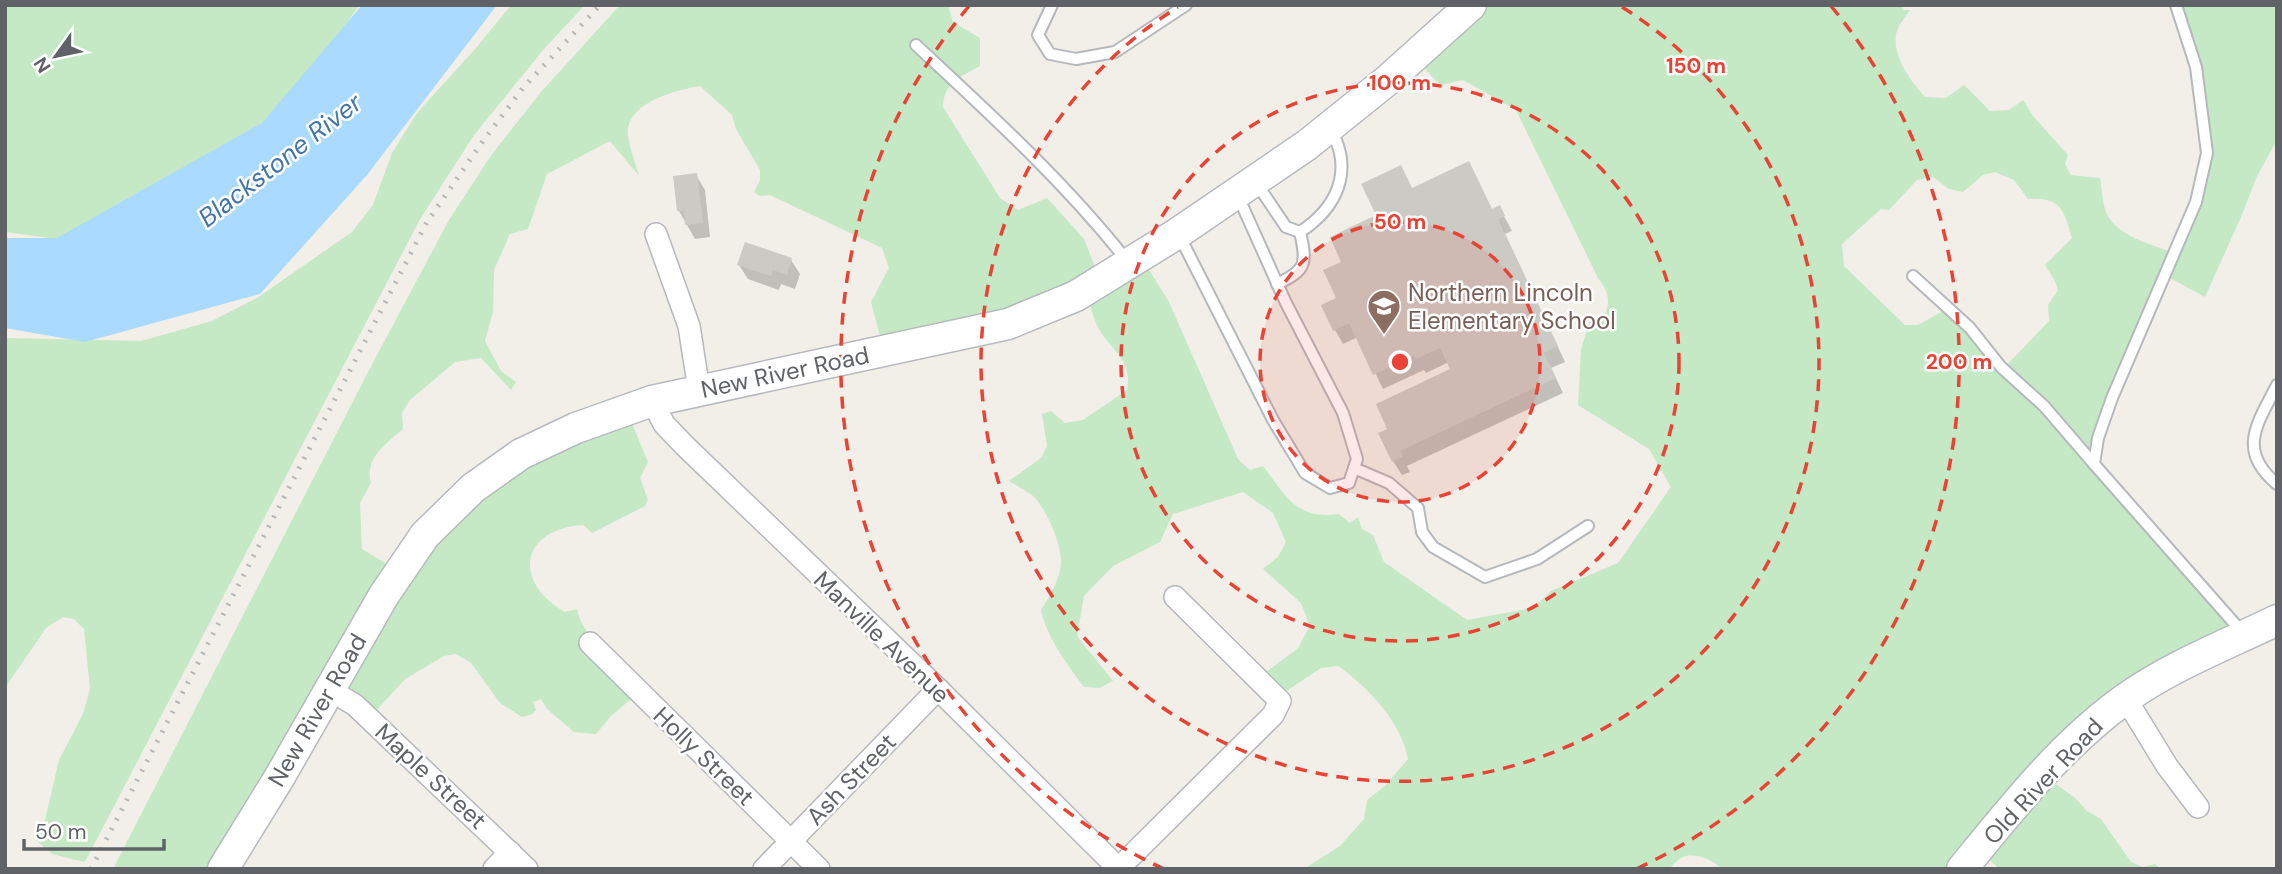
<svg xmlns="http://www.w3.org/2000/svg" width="2282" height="874" font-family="'DM Sans',sans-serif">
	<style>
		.green { fill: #c5e8c5; fill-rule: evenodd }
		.water { fill: #aadaff }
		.shadow { fill: #0003 }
		.building { fill: #cccac5 }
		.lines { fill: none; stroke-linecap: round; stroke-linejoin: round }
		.lane-casing { stroke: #b5b8bc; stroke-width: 14 }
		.street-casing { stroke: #b5b8bc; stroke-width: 24 }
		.secondary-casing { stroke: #b6babf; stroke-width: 33 }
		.lane { stroke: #fff; stroke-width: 10 }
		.street { stroke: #fff; stroke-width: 21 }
		.secondary { stroke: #fff; stroke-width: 30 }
		.rail { stroke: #b6b7b8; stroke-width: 5; stroke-dasharray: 2 9; stroke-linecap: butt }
		.ring { fill: none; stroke: #ea4335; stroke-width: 3.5; stroke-dasharray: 12 9 }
		.labels { text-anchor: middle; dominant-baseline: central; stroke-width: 5; stroke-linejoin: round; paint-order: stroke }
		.education-label { font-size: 24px; fill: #785e54; stroke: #fff; text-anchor: start }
		.street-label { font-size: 24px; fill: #5f6368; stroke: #fff }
		.water-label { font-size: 26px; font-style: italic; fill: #4174aa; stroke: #fff }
		.centre { fill: #ea4335; stroke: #fff; stroke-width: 3.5 }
		.ring-label { font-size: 21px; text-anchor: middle; font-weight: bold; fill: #ea4335; stroke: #fff; stroke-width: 5; stroke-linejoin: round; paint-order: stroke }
	</style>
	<rect width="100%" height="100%" fill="#f1efe8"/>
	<g class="green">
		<polygon points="5,5 359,5 270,139 57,239 5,232"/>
		<polygon points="511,5 585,5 544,49 474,135 419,221 87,858 84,862 52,854 36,840 45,820 59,760 83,714 90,689 84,629 74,619 63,617 46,628 5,688 5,338 141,341 212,321 257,298 352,232 373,205 392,153 417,113 476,48"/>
		<path d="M 620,5 L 948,5 L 953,22 L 980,38 L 980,66 C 962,76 943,83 943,107 L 1000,198 L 1018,210 L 1047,198 L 1084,239 L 1100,280 L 1143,260 L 1169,302 L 1238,459 L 1250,470 L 1263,466 C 1286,496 1296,520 1339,514 L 1350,523 L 1358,517 L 1362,529 L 1373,535 L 1384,562 L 1467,620 L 1533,608 L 1551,591 L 1618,563 L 1671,487 L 1649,449 L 1578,405 L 1581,350 L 1589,322 L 1602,319 C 1612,305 1609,291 1598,278 L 1516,110 L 1463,80 L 1440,85 L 1416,59 L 1471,5 L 1901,5 L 1904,10 L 1910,10 C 1905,17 1897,27 1896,35 C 1893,58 1911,81 1925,97 L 1946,98 L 1964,85 L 1990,111 L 2009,110 L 2023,100 L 2033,116 L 2068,155 L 2065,164 L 2071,175 L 2100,178 C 2102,189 2102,202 2106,212 C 2116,236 2150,244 2172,252 L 2205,163 L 2196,78 L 2174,5 L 2277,5 L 2277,140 L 2257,176 L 2241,217 L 2205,297 L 2168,277 L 2162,278 L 2092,463 L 2233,624 L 2149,687 L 2046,777 L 2075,798 L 2087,811 L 2101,819 L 2131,862 L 2143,867 L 2155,864 L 2161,869 L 2000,869 L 1981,853 L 1963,869 L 1722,869 C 1714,860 1694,852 1683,857 C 1678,859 1673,865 1669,869 L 1304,869 L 1340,846 L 1364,819 L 1367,800 L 1385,786 L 1408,759 C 1402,723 1367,686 1338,666 L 1321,668 L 1282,694 L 1265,673 L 1298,648 L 1310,626 L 1301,603 L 1263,569 L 1278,557 L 1286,542 L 1273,513 L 1243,492 L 1173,514 L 1160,542 L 1113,566 L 1084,596 L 1077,636 L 1113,681 L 1099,688 L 1084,687 C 1067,664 1047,638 1041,610 C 1049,597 1059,581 1061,565 C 1063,547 1046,507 1032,495 C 1025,490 1016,485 1009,481 L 1041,458 L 1047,446 L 1042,414 L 1051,411 L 1065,423 L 1083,420 L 1127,390 C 1133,358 1110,351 1098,327 C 1092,316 1090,302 1086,290 L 1008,321 L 881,340 L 871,302 L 889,268 L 882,248 L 770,195 L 759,196 L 754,192 L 760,180 L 760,170 L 736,129 L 732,115 L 700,86 C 676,90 633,101 628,128 C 626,139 636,165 639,176 L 610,141 L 547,174 L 528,229 L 510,234 L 494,270 L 493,312 L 485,341 L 501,371 L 516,382 L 511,390 L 481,358 L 455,362 L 410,400 L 402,413 L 403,429 C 386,444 364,458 371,483 L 360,503 L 362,549 L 399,571 L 530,453 L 631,421 L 648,462 L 640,478 L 648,500 L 645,506 L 592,533 L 583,525 C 520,529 512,582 565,612 L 577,609 C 582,638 622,668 644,688 L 611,716 L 596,734 L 574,732 L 547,709 L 541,699 L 533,702 L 536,710 L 532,714 L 522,717 L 500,703 L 471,663 L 456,654 L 444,656 L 405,679 L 374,713 L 339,692 L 227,869 L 113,869 L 368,372 L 449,220 L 492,154 L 541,92 ZM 1995,172 L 2014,180 L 2028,199 C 2061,197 2064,210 2072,238 L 2045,265 L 2055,281 L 2058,290 L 2048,305 L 2049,321 L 2003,369 L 1950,307 L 1918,325 L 1905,325 L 1844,266 L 1842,244 L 1881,209 L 1889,210 L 1917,180 L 1933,177 L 1949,189 L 1963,192 L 1983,175 Z"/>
	</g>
	<polygon class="water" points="362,5 497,5 367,175 260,294 85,342 5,328 5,238 57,238 262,123"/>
	<g class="shadow">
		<polygon points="1469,163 1492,210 1499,207 1512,231 1505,234 1565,362 1551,368 1563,393 1407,466 1410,472 1402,475 1393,461 1390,430 1452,370 1449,362 1426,373 1424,370 1383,389 1358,337 1343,344 1335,330 1339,299 1378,216 1412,190"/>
		<polygon points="696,175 705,190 710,237 695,239 679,211"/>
		<polygon points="791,260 800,274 795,289 781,284 779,290 748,279 739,265"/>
	</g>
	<g class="building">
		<polygon points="1469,161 1492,209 1500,205 1505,216 1498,219 1558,346 1544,353 1556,378 1400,451 1403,456 1392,462 1378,433 1387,429 1376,404 1450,369 1440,348 1416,359 1414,356 1373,375 1349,323 1333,331 1321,305 1336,298 1323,270 1341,262 1330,237 1376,215 1361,184 1401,165 1412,188"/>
		<polygon points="697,173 703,223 685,225 684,211 677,211 673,176"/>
		<polygon points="745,242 792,258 787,275 773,270 771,276 737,265"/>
	</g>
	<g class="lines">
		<defs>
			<g id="lane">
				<polyline points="1052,5 1038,35 1050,54 1076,59 1115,52 1186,5"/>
				<polyline points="2176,5 2196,67 2207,153 2196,202 2112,398 2098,438 2094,464 2242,632"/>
				<path d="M 916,45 C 991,115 1065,182 1128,262"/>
				<polyline points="1257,184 1286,227 1300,232"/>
				<path d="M 1300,232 C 1337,208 1354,171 1331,130"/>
				<polyline points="1179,235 1273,420 1305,473 1330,488 1349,483 1357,459 1343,413 1286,303 1237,194"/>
				<polyline points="1913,276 1970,328 2001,367 2044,406 2094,464"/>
				<path d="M 1277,284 C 1307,270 1307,263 1300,232"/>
				<path d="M 2277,385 C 2258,423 2236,450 2277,484"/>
				<polyline points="1354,468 1389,483 1418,508 1422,532 1433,547 1485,577 1537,559 1588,526"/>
			</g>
			<g id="street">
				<polyline points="656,234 689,326 699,390"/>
				<polyline points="652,401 664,424 684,445 938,689 1119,869"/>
				<polyline points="590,643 819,869"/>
				<polyline points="330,690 355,705 527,869"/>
				<polyline points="2126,699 2167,766 2198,807"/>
				<polyline points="494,869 510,852"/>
				<polyline points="764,869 938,689"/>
				<polyline points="1118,869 1273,715 1280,701 1175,597"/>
			</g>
			<g id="secondary">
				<polyline points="223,869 279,778 384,595 425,535 473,488 521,454 576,428 652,401 1008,324 1076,296 1178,233 1307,145 1389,79 1471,5"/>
				<path d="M 1962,869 C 2011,809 2061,745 2125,699 C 2171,666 2226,645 2277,620"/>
			</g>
		</defs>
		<use href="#lane" class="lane-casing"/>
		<use href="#street" class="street-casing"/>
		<use href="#secondary" class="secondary-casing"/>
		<use href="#lane" class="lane"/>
		<use href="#street" class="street"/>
		<use href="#secondary" class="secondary"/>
		<polyline class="rail" points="91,869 427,222 483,141 523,88 600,5"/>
	</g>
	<circle cx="1400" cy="362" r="140" fill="#ea4335" fill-opacity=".12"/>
	<g class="ring">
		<circle cx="1400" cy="362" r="140"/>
		<circle cx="1400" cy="362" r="279"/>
		<path d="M1622 7A419 419 0 1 1 1178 7"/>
		<path d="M1164 869A559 559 0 0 1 969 6M1831 6A559 559 0 0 1 1636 869"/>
	</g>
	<defs>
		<symbol id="school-pin" viewBox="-11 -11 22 30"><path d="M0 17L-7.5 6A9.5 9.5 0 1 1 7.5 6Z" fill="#8d6e63" stroke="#fff"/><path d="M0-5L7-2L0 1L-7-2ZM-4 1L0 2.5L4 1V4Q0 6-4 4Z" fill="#fff"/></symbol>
	</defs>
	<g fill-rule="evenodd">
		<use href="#school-pin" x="1365" y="287" width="38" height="52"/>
	</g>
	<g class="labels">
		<g class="education-label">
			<text x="1408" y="292">Northern Lincoln<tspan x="1408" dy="28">Elementary School</tspan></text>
		</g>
		<g class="street-label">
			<text transform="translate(785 372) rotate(-12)">New River Road</text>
			<text transform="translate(882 637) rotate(44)">Manville Avenue</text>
			<text transform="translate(317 710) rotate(-60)">New River Road</text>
			<text transform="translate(704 756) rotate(44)">Holly Street</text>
			<text transform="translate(431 776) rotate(43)">Maple Street</text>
			<text transform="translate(851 779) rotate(-46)">Ash Street</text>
			<text transform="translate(2043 781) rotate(-47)">Old River Road</text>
		</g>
		<g class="water-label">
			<text transform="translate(280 160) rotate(-38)">Blackstone River</text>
		</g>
	</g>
	<circle cx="1400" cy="362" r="10" class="centre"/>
	<g class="ring-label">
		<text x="1696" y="73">150 m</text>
		<text x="1400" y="90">100 m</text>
		<text x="1400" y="229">50 m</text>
		<text x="1959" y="369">200 m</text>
	</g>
	<rect width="2282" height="874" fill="none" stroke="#5f6368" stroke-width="14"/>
	<g transform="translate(56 56) rotate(237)" stroke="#ffffff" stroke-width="5" paint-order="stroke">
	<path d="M0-5L12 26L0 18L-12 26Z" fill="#5f6368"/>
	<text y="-10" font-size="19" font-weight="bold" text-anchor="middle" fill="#5f6368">N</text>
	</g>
	<path d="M24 839v10h140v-10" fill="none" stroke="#5f6368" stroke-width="3.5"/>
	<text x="35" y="839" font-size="21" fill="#5f6368" stroke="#ffffff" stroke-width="5" paint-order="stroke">50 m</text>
</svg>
